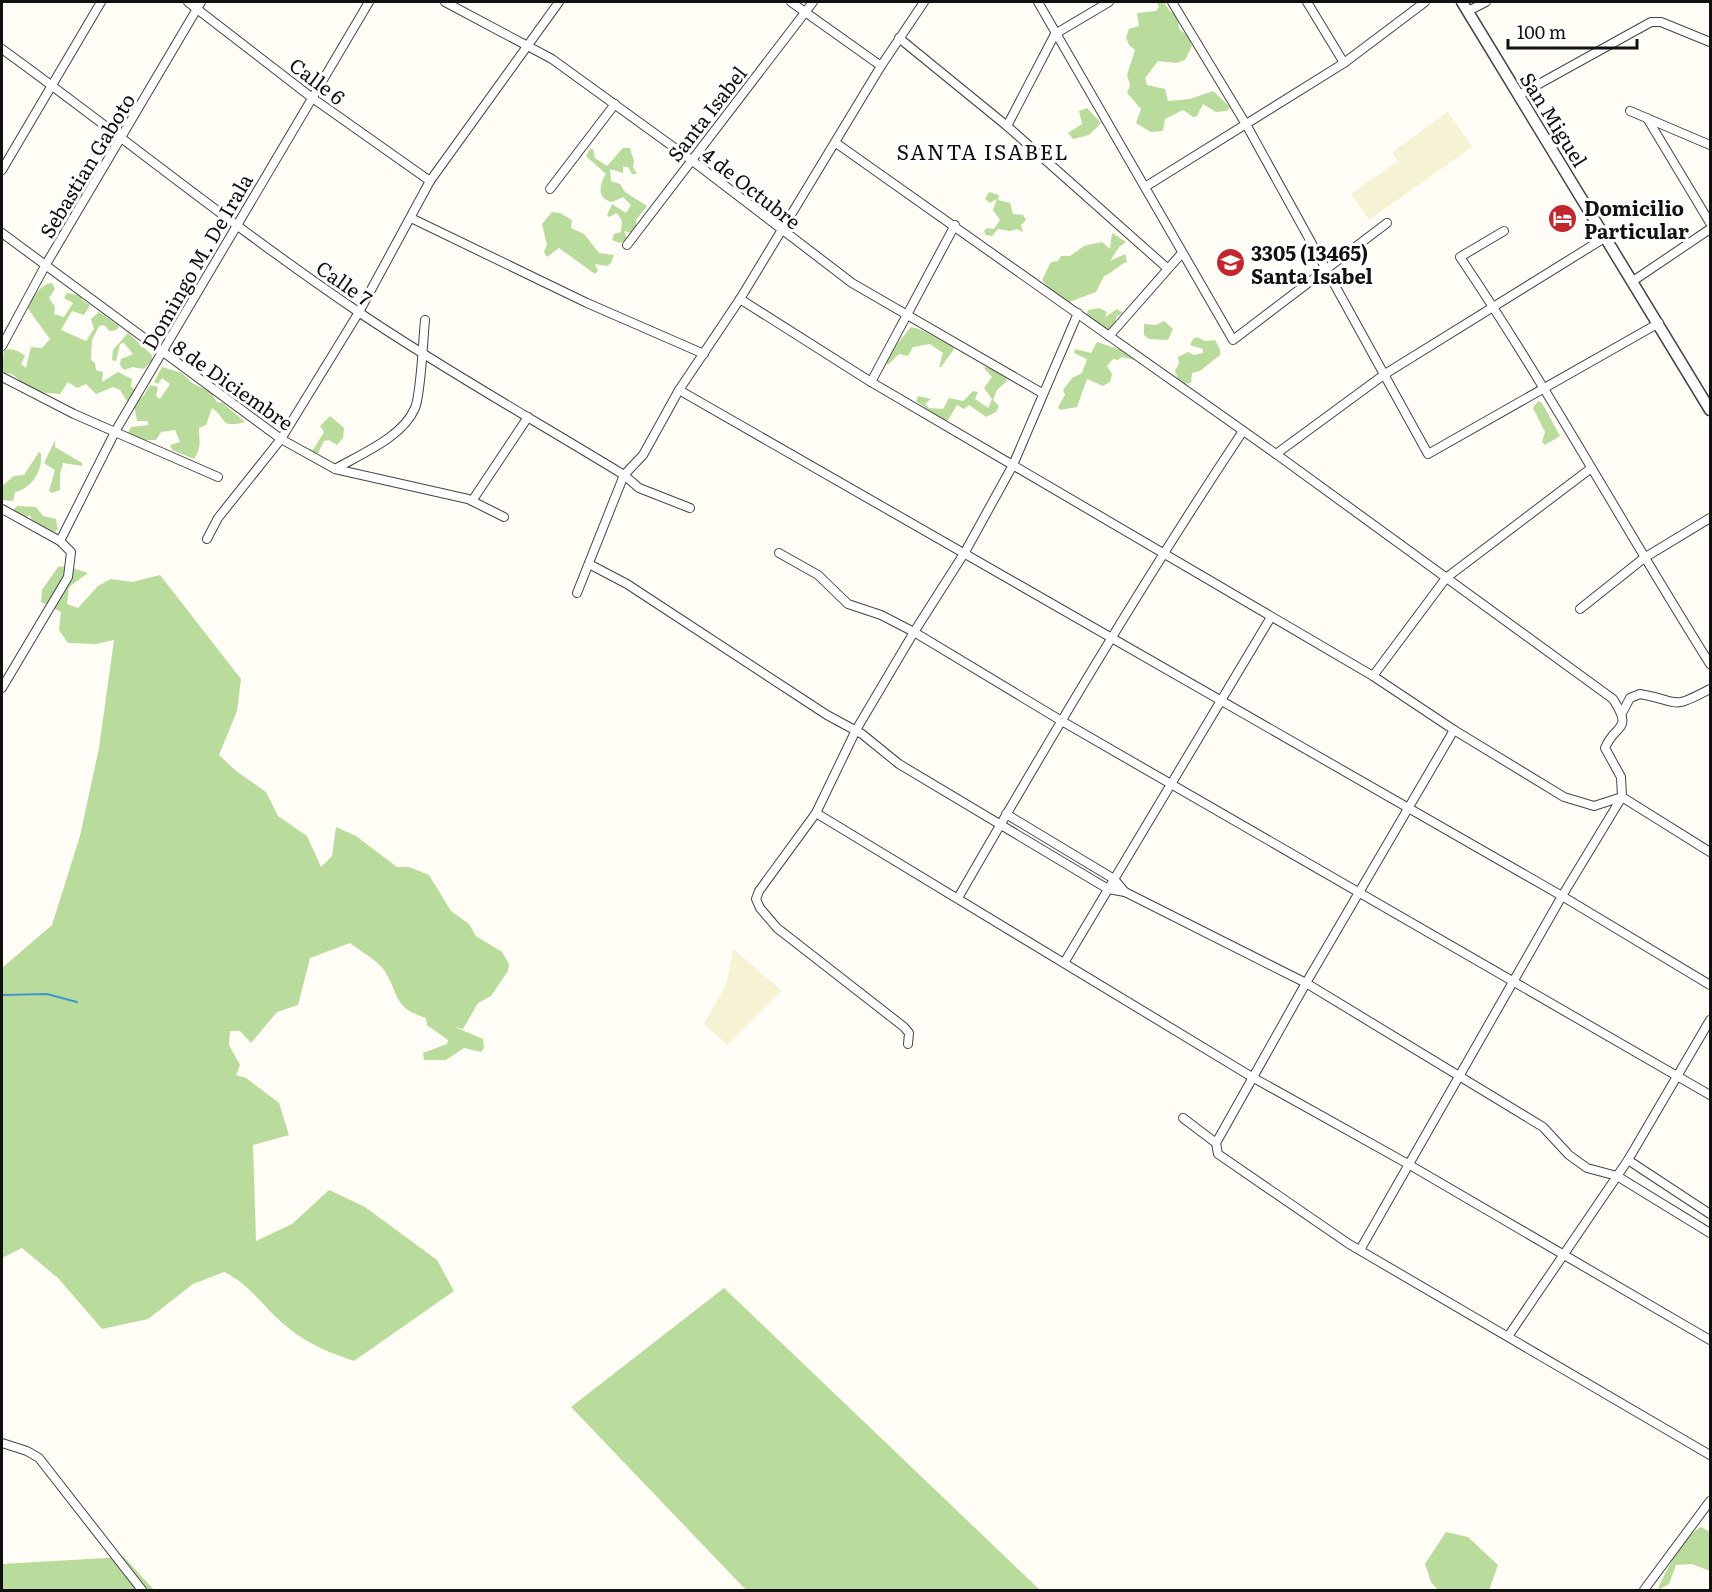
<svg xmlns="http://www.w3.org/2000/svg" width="1712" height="1592" font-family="Literata,serif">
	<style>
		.farmland { fill: #f6f3d4 }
		.forest { fill: #b9dc9c }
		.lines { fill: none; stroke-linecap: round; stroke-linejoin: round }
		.stream { stroke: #3f96cf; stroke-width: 2 }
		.minor-casing { stroke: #444; stroke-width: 10 }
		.tertiary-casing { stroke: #444; stroke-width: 13 }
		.minor { stroke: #fff; stroke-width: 8 }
		.tertiary { stroke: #fff; stroke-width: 10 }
		.labels { text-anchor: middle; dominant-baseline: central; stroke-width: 6; stroke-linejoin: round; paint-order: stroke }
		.street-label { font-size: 20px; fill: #111; stroke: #fff }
		.poi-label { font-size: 20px; font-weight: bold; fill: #111; stroke: #fff; text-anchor: start }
		.neighbourhood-label { font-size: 21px; letter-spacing: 1.5px; fill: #111; stroke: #fff }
	</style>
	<rect width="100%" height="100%" fill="#fffdf5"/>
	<g class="farmland">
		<polygon points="1448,112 1472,147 1369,220 1351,194 1398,161 1392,152"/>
		<polygon points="733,949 782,991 728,1045 704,1024 726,985"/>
	</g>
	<g class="forest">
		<polygon points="1157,2 1164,2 1169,10 1178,17 1179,29 1188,36 1192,46 1185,60 1176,63 1158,61 1145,78 1147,85 1165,89 1168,101 1190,99 1213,91 1230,107 1227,111 1216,112 1203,104 1197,116 1193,117 1183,110 1165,119 1163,131 1151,132 1136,123 1141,109 1127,93 1130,85 1127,75 1135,50 1129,45 1126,37 1129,29 1139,26 1137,13 1156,11 1159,7"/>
		<polygon points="1087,108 1101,123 1089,135 1073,139 1068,133 1082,124 1079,111"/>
		<path d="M 623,148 L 630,148 L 634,161 L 633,167 L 637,174 L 632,174 L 628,167 L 623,167 L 623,173 L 610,169 L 611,181 L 620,184 L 625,192 L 647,206 L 636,220 L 636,228 L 631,233 L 624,231 L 627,239 L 620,243 L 612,240 L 614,234 L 621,232 L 622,221 L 617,213 L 609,217 L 607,215 L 612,204 L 626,213 L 631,205 L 623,197 L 612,202 C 597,199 599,184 606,174 L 586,156 L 590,149 L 593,149 L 595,158 L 607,166 Z"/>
		<polygon points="989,192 999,195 998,200 1010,203 1013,214 1023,215 1026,220 1021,225 1023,232 1017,229 1010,231 998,229 992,236 986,235 984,231 987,228 994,229 1000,220 993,210 997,199 990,203 985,199"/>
		<polygon points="552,212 560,213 572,220 571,228 584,234 599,253 614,255 611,263 607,266 595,264 598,271 595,274 559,248 547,257 544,252 547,245 542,224"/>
		<path d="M 1112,233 L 1126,242 L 1119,247 L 1110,261 L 1125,254 L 1127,262 C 1118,265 1113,273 1104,276 L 1096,292 L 1069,302 L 1048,287 L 1042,280 L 1051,262 L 1058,261 L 1061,256 L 1070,256 L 1084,246 L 1102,242 L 1110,249 Z"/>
		<path d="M 52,283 L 55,289 L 49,298 L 55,307 L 54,314 L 64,317 L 73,303 L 64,298 L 67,293 L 83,296 L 81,299 L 90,305 L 84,315 L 72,311 L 61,330 L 86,341 L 94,329 L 91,319 L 99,312 L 119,326 L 117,330 L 110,331 L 104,325 L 99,326 L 92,340 L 91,360 L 95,363 L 96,370 L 103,372 L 102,382 L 118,372 L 132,379 L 131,387 L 137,391 L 127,401 L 120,390 L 113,387 L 96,394 L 86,384 L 77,388 L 68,382 L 60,394 L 34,392 L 12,374 L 2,373 L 4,350 C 12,348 18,350 25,356 L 21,364 L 26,368 L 31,347 L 42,348 L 50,339 L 28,309 C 31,299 40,284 52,283 Z"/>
		<polygon points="1099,308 1107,312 1105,317 1117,309 1123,313 1117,316 1113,327 1108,331 1086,318 1088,310"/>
		<polygon points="1164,321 1173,329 1168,340 1149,339 1144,335 1144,324 1156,325"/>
		<path d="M 911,327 C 928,330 936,340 952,345 L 954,349 L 941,367 L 939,367 L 943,353 L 930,344 L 913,347 L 908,356 L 899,354 L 888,365 L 886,362 L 888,355 Z"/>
		<polygon points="128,333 152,355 152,360 144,369 133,367 124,370 120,365 121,359 133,354 124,343 120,344 116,361 112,360 113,350"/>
		<polygon points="1197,337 1205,341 1215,340 1220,349 1220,355 1200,371 1192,373 1191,383 1183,384 1178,380 1175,370 1179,364 1178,357 1188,352 1194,355 1203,353 1203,349 1190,345 1193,339"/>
		<polygon points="1097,342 1118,349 1134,348 1137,353 1135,360 1122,357 1118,360 1113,359 1107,366 1112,374 1110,382 1103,386 1087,379 1077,407 1060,410 1058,407 1065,395 1063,390 1072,378 1082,373 1087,359 1074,353 1075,349 1091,353"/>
		<path d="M 162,367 L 182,373 L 192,383 L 211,392 L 217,402 L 223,403 L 245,422 C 219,429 227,418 212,408 L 206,425 L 199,428 C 199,442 202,447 194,459 L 172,450 L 170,445 L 180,442 L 175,430 L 161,432 L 156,440 L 142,440 L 128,433 L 131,427 L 148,425 L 148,421 L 137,421 L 134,405 L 144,395 L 150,385 L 158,387 L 156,396 L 160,399 L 170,384 L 162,378 L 158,384 L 154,382 Z"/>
		<polygon points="983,367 990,368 1006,378 1007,381 997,390 993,400 999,406 996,412 986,417 969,405 964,409 957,405 948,420 943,420 916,401 918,396 931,399 925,404 929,408 943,409 949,398 963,401 973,391 978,392 975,399 988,408 992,399 984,388 992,377"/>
		<polygon points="1538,401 1542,403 1560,436 1545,445 1542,442 1545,432 1533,408"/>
		<polygon points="330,416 344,428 343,438 337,445 329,440 324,441 316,457 306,451 307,448 313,450 324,432 320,426"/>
		<polygon points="55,440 55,447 82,463 82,466 63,463 60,474 60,490 52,493 49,491 55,470 44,463"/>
		<path d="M 39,452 L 41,454 C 43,471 31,489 15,492 L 13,501 L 2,500 L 2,486 L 14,476 L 24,475 Z"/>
		<polygon points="17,506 36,507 43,516 56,519 58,529 55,532 32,520 30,515 26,517 13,510"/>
		<path d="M 66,566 L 88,573 L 69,587 L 67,604 L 78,608 L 98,586 L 111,579 L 132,582 L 160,575 L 241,679 L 237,711 L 219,755 L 236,771 L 266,792 L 278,816 L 307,836 L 321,867 L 332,856 L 336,827 L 356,836 L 397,867 L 409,867 L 429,875 L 451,911 L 469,924 L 476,936 L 502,952 L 509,964 L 508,971 L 491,996 L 478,1003 L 463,1029 L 455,1027 L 483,1039 L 484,1048 L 481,1052 L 464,1048 L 446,1060 L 424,1060 L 423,1053 L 447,1044 L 448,1040 L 427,1025 L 426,1018 C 393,1008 400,995 384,970 C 377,960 360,951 350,943 L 310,958 L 298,1005 L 277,1012 L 251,1043 L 240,1031 L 230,1031 L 229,1045 L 240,1065 L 236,1075 L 246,1078 L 279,1103 L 289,1135 L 253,1145 L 256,1241 L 292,1224 L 329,1190 L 365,1207 L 437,1260 L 454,1291 L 354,1361 C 331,1353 310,1345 291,1330 C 267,1313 252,1285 224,1272 L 193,1284 L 148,1319 L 102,1329 L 58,1278 L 22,1248 L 2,1258 L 2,968 L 52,925 L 80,836 L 99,748 L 114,640 L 96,644 L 68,643 L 59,630 L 61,612 L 41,602 L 42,590 L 58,567 Z"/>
		<polygon points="724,1288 1040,1590 746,1590 571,1407"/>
		<path d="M 1701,1527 L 1710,1532 L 1710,1571 L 1692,1564 L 1676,1565 L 1669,1584 L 1658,1590 C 1663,1574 1686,1534 1701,1527 Z"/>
		<polygon points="1446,1532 1468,1537 1498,1565 1489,1590 1438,1590 1431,1582 1425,1564"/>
		<polygon points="124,1557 154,1590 2,1590 2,1564"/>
	</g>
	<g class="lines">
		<polyline class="stream" points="2,995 47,994 77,1002"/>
		<defs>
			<g id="minor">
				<polyline points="188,2 311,97 430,181"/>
				<polyline points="445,2 552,59 690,159 852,283 1042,393"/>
				<polyline points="791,2 881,66"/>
				<polyline points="1038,2 1233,340 1387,223"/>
				<polyline points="1172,2 1247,126 1428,454 1659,323"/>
				<polyline points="1307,2 1344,63"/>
				<polyline points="1468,11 1486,2"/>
				<polyline points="899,38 1007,126 1167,268"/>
				<path d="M 2,49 C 122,136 237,230 360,313 C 446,371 536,421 624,475 L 639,488 L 690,508"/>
				<polyline points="1519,95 1651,22 1661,22 1710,42"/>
				<polyline points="1630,111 1710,145"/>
				<polyline points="1647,118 1710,223"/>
				<polyline points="1007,126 1055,34 1109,2"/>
				<path d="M 836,143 L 1276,454 L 1613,699 C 1634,732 1615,723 1605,748 L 1621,777 L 1622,797 L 1562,896 L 1360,1250"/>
				<polyline points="2,170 101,2"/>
				<polyline points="1145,187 1344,63 1425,2"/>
				<polyline points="550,189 615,104"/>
				<polyline points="411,218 587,303 704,354"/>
				<path d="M 1504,231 L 1460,257 C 1549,389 1625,529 1710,664"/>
				<polyline points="2,233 281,439 335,469 468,499 504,517"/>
				<polyline points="627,245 813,2"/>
				<polyline points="1633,281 1710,229"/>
				<polyline points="740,299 871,382 1373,676 1454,730 1564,797 1594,806 1622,797 1710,852"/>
				<polyline points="1109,336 1182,253"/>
				<polyline points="2,346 45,266 201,2"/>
				<polyline points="2,377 74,414 218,477"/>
				<polyline points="871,382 955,225"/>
				<polyline points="679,390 1562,896 1710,985"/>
				<polyline points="1276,454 1385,374 1606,237"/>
				<path d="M 335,469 C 361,454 403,437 415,408 C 421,394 423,340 425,320"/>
				<polyline points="472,501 528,417"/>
				<polyline points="2,509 60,541 71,552 68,577 2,688"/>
				<polyline points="207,539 218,518 281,439 359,312 430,181 559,2"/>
				<polyline points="60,541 116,430 369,2"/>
				<polyline points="779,553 818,575 848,604 881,615 914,632 1060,720 1710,1095"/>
				<polyline points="589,564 627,584 827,715 862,734 899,764 1108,889 1125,892 1306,983 1216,1143"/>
				<polyline points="577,593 624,475 643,455 679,390 740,299 881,66 924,2"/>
				<polyline points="1580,609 1644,558 1710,518"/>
				<polyline points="1373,676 1446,578 1590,469"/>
				<path d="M 1622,713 L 1630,698 L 1640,694 C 1681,701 1669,711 1710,689"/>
				<polyline points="1454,730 1306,983 1543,1127 1569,1155 1587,1168 1617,1176 1710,1233"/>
				<polyline points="816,813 1252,1077 1408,1164 1710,1340"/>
				<polyline points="1006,814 1114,879 1125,892"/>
				<path d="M 958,898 C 1049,740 1142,583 1243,431"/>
				<polyline points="1064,963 1271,617"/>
				<polyline points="908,1044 909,1033 904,1027 777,928 760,908 756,899 759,891 816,813 856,730 914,632 965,552 1013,465 1078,313"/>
				<polyline points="1183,1118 1216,1143 1218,1154 1349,1244 1710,1455"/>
				<polyline points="1628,1160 1710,1214"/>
				<polyline points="1509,1335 1628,1160 1710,1020"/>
				<polyline points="2,1443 27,1451 39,1458 142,1590"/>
				<polyline points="1644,1590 1710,1501"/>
			</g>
			<polyline id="tertiary" points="1462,2 1710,410"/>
		</defs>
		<use href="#minor" class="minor-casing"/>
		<use href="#tertiary" class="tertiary-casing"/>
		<use href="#minor" class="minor"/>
		<use href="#tertiary" class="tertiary"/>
	</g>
	<defs>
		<symbol id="hotel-disc" viewBox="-11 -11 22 22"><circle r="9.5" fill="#c4262e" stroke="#fff"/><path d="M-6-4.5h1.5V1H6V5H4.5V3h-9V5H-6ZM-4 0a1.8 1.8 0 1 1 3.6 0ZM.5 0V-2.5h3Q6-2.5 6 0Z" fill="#fff"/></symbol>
		<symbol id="school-disc" viewBox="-11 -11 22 22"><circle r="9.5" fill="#c4262e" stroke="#fff"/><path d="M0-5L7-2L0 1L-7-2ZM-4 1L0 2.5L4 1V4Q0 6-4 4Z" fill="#fff"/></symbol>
	</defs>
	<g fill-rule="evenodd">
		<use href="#hotel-disc" x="1546" y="202" width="33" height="33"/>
		<use href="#school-disc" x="1214" y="246" width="33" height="33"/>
	</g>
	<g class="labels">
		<g class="street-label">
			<text transform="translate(318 80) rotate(37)">Calle 6</text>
			<text transform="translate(706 113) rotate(-52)">Santa Isabel</text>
			<text transform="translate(1555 119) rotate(58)">San Miguel</text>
			<text transform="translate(86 165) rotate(-59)">Sebastian Gaboto</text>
			<text transform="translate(752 187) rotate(38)">4 de Octubre</text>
			<text transform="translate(196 261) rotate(-60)">Domingo M. De Irala</text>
			<text transform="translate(345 282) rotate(35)">Calle 7</text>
			<text transform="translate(234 384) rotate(35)">8 de Diciembre</text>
		</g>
		<g class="poi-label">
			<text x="1584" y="207">Domicilio<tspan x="1584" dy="23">Particular</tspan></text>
			<text x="1251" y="252">3305 (13465)<tspan x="1251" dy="23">Santa Isabel</tspan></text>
		</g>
		<g class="neighbourhood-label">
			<text x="983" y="150">SANTA ISABEL</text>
		</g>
	</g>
	<rect width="1712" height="1592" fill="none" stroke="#111111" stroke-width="6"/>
	<path d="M1508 39v9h129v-9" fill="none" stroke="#111111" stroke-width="3"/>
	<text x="1517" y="39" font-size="18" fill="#111111" stroke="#ffffff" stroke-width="4.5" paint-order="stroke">100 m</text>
</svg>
